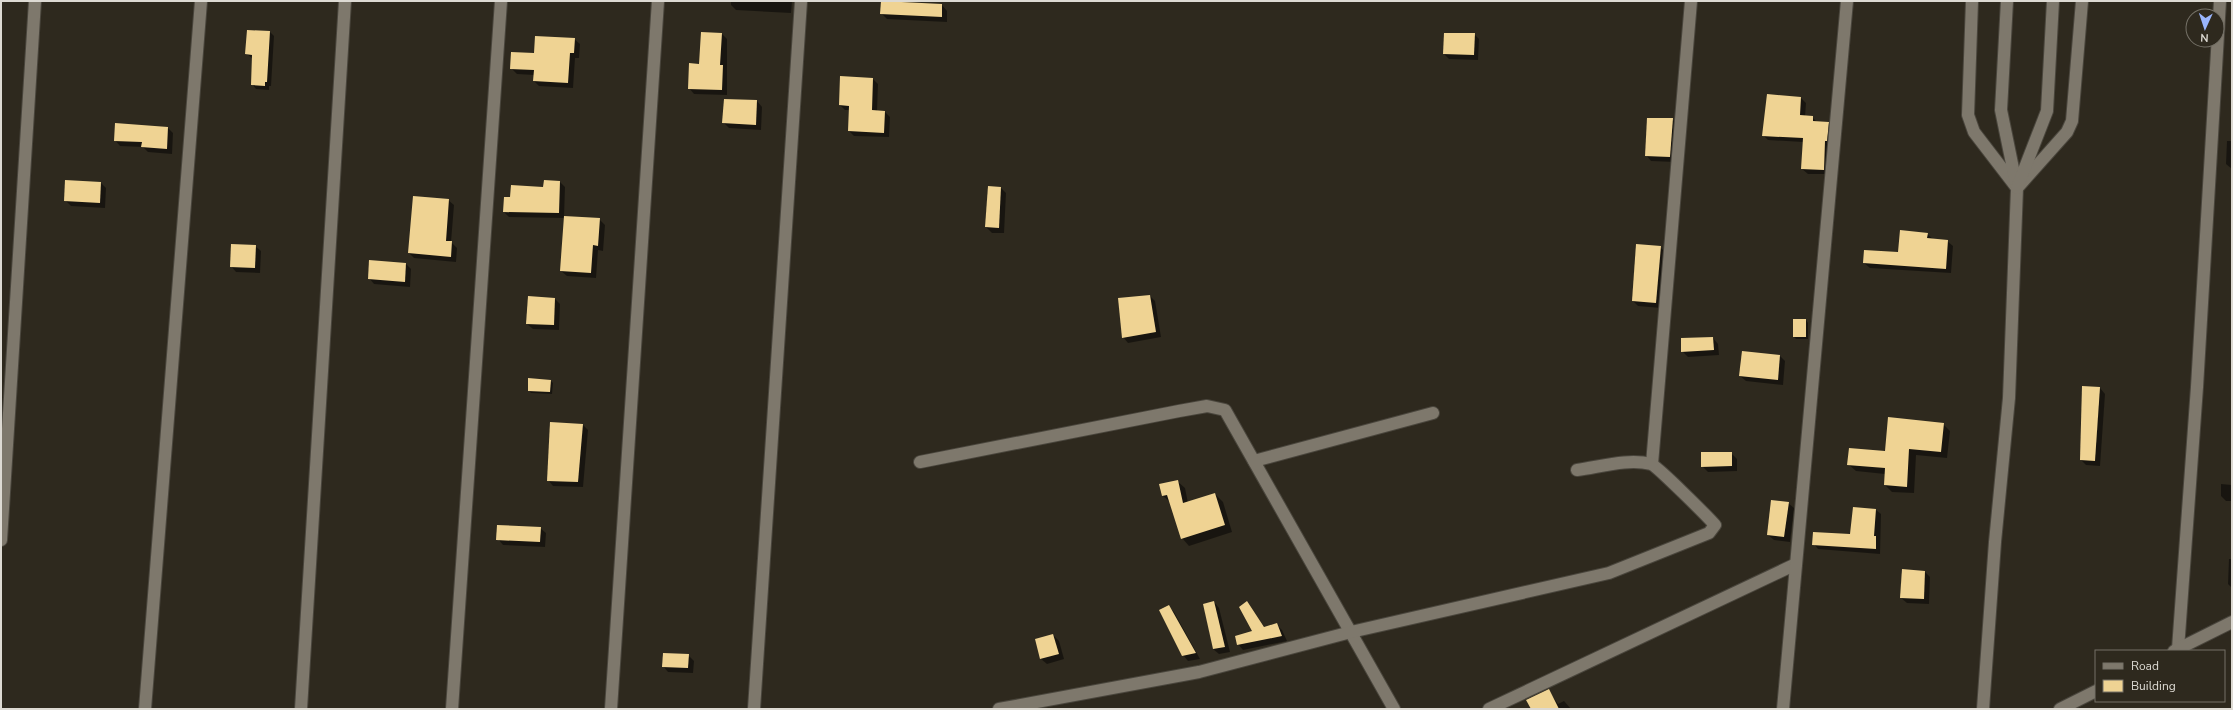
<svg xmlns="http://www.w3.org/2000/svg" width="2233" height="710" font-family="'Nunito Sans',sans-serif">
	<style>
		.shadow { fill: #0007 }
		.building { fill: #efd393 }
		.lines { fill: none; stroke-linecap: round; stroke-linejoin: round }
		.minor-casing { stroke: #4a463d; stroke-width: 14 }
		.tertiary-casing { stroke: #4a463d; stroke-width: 14 }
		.minor { stroke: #7e786c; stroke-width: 12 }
		.tertiary { stroke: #7e786c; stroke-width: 12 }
	</style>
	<rect width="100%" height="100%" fill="#2e291e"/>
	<g class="shadow">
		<polygon points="731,1 792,1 791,13 736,10 731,5"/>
		<polygon points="942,5 947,11 947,22 887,19 881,13"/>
		<polygon points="270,32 274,36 271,86 269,86 269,90 256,89 252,84 253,59 247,54"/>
		<polygon points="722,34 727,39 727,95 694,94 689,88 700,65"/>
		<polygon points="1474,34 1479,39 1478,60 1449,59 1444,54"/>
		<polygon points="574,39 580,44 579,58 575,58 573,88 539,86 534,81 534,75 517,74 511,68"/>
		<polygon points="873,79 878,84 877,111 885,112 890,117 889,137 854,136 849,131 850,110 845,110 840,105"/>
		<polygon points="1768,95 1801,98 1806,103 1805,117 1812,117 1817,122 1828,123 1833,128 1828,174 1808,174 1802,169 1803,142 1768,140 1763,135"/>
		<polygon points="757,101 762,107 761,130 729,128 724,123"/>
		<polygon points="1672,119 1678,125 1675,162 1651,161 1646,155"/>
		<polygon points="168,128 173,133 172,154 148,152 143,147 120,146 115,140"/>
		<polygon points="2227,141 2232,141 2232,169 2226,164"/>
		<polygon points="545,181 560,182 565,187 564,217 599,219 605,225 603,251 598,250 596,278 567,276 561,271 565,218 509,217 504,212 511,198 544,188"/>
		<polygon points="101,183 106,188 105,208 71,206 65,200"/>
		<polygon points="988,187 1001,188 1006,193 1004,233 992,233 986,227"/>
		<polygon points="448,200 454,205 451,242 457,248 456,262 414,258 409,253"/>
		<polygon points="1927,234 1933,239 1947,241 1953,246 1951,273 1870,268 1864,263 1899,253"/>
		<polygon points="255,246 261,251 260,273 236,272 231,266"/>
		<polygon points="1660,247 1666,253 1661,308 1638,306 1633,301"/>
		<polygon points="406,264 411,269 410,287 374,284 369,278"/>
		<polygon points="1150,296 1155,301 1161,337 1128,343 1123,337"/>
		<polygon points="555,299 560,304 559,330 533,329 527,324"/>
		<polygon points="1806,320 1808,323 1808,339 1796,339 1794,337"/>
		<polygon points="1713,338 1718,344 1719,355 1688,357 1682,351"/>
		<polygon points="1780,356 1785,361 1783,385 1746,381 1740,376"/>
		<polygon points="551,381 553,383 552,394 531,393 529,391"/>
		<polygon points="2100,388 2105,394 2100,466 2086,465 2081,460"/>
		<polygon points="1943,424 1950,431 1947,458 1916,455 1914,493 1892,492 1885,485 1885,474 1856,471 1848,464 1885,452"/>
		<polygon points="583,425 588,430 583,487 553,486 548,480"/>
		<polygon points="1731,453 1737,459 1737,471 1708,472 1702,466"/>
		<polygon points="1177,481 1185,488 1188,503 1215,494 1223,502 1232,532 1189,546 1182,538 1171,503 1163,496"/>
		<polygon points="2221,484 2232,485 2232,501 2226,501 2221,496"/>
		<polygon points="1788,503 1794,508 1790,542 1774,540 1768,535"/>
		<polygon points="1876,510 1881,514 1880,554 1818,549 1814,544 1851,535"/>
		<polygon points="540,528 546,533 545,547 503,545 498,539"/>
		<polygon points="2229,559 2232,559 2232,588 2228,584"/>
		<polygon points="1925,572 1930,577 1929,604 1907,603 1901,598"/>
		<polygon points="1214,602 1219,608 1230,652 1219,654 1213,649 1204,605"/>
		<polygon points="1247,603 1265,628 1276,624 1282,630 1287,641 1243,650 1238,644 1253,631"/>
		<polygon points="1168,606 1174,612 1200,659 1188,661 1183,655"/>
		<polygon points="1053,635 1059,641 1064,659 1047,664 1041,659 1036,640"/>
		<polygon points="688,655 694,661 693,673 668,672 663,666"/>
		<polygon points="1548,690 1558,704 1564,701 1571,709 1532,709"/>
	</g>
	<g class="building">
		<polygon points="881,1 942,4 942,17 880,14"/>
		<polygon points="247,30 270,31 267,82 265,82 265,86 251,85 252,55 245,54"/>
		<polygon points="701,32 722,33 720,65 723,65 722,90 688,89 689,63 699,64"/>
		<polygon points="1444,33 1475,33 1474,55 1443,54"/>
		<polygon points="535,36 575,38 574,53 570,53 568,83 533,81 534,70 510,69 511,52 534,53"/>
		<polygon points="840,76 873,78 872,110 885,111 884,133 848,131 849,106 839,105"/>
		<polygon points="1767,94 1801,97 1800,115 1813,116 1813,121 1829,122 1827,141 1825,141 1824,170 1801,169 1803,138 1762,136"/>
		<polygon points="724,99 757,100 756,125 722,123"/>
		<polygon points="1647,118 1673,118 1670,157 1645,156"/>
		<polygon points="115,123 168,127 167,149 141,147 142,142 114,141"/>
		<polygon points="65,180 101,182 100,203 64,201"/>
		<polygon points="544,180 560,181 559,213 503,212 504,197 510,197 511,185 543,187"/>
		<polygon points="988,186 1001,187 999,228 985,227"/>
		<polygon points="413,196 449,199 446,241 452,241 451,257 408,253"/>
		<polygon points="564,216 600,218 598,246 593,245 591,273 560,271"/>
		<polygon points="1900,230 1928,233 1927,238 1948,240 1946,269 1863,263 1864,250 1898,252"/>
		<polygon points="231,244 256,245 255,268 230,267"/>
		<polygon points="1636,244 1661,246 1656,303 1632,301"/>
		<polygon points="369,260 406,263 405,282 368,279"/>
		<polygon points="1150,295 1156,332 1122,338 1118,298"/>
		<polygon points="528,296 555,298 554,325 526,324"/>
		<rect x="1793" y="319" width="13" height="18"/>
		<polygon points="1713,337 1714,350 1681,352 1681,338"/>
		<polygon points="1742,351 1780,355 1778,380 1739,376"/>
		<polygon points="528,378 551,380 550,392 528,391"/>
		<polygon points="2082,386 2100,387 2095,461 2080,460"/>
		<polygon points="1888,417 1944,423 1941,452 1909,449 1907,487 1884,485 1885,468 1847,465 1849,448 1885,451"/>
		<polygon points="550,422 583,424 578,482 547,481"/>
		<polygon points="1701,452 1732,452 1732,466 1701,467"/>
		<polygon points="1178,480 1183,503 1215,493 1225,525 1181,539 1167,495 1162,496 1159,484"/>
		<polygon points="1771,500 1789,502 1784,537 1767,535"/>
		<polygon points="1853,507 1876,509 1874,536 1876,536 1876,549 1812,545 1813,532 1850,534"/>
		<polygon points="497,525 541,527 540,542 496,540"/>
		<polygon points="1902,569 1925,571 1924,599 1900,598"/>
		<polygon points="1214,601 1225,647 1213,649 1203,604"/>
		<polygon points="1247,601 1264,627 1277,623 1282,636 1237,645 1235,636 1252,631 1239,607"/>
		<polygon points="1169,605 1196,653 1182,656 1159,610"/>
		<polygon points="1053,634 1059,654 1040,659 1035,639"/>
		<polygon points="663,653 689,654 688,668 662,667"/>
		<polygon points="1549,689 1559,709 1531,709 1526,700"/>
	</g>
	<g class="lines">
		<defs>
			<g id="minor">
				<polyline points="1972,1 1968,115 1974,132 2017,188 2009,398 1995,542 1983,709"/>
				<polyline points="2018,187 2067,132 2072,121 2082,1"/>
				<polyline points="1254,461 1433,413"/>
				<polyline points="920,462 1179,411 1207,406 1225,410 1394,709"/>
				<polyline points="1652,464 1691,1"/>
				<polyline points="1,540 35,1"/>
				<polyline points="2178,649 2197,387 2220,1"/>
				<polyline points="2174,651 2232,622"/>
				<polyline points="145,709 201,1"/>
				<polyline points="301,709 345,1"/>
				<polyline points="452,709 501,1"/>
				<polyline points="611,709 658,1"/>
				<polyline points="754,709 801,1"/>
				<path d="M 999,709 L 1199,672 L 1351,632 L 1609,573 L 1709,533 L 1715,525 C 1708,517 1657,466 1651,464 C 1628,458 1600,467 1577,470"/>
				<polyline points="1489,709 1796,564"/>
				<polyline points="1783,709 1847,1"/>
				<polyline points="2060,709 2096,691"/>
			</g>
			<g id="tertiary">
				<polyline points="2007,1 2001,110 2017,188"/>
				<polyline points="2017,188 2047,111 2053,1"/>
			</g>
		</defs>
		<use href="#minor" class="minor-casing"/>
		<use href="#tertiary" class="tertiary-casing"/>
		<use href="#minor" class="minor"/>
		<use href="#tertiary" class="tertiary"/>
	</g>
	<rect width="2233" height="710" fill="none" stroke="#dddad3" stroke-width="4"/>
	<rect x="2095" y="650" width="130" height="52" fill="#2e291e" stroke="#747066"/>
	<rect x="2103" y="663" width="20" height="6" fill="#7e786c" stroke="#747066"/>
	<text x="2131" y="670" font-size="12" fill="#dddad3">Road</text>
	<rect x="2103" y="680" width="20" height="12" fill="#efd393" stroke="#747066"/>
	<text x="2131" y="690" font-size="12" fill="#dddad3">Building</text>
	<g transform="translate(2205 28) rotate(183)"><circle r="19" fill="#2e291e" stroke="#747066"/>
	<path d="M0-3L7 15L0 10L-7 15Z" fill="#99b5fd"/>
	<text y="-6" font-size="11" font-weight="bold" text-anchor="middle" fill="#dddad3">N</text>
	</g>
</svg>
